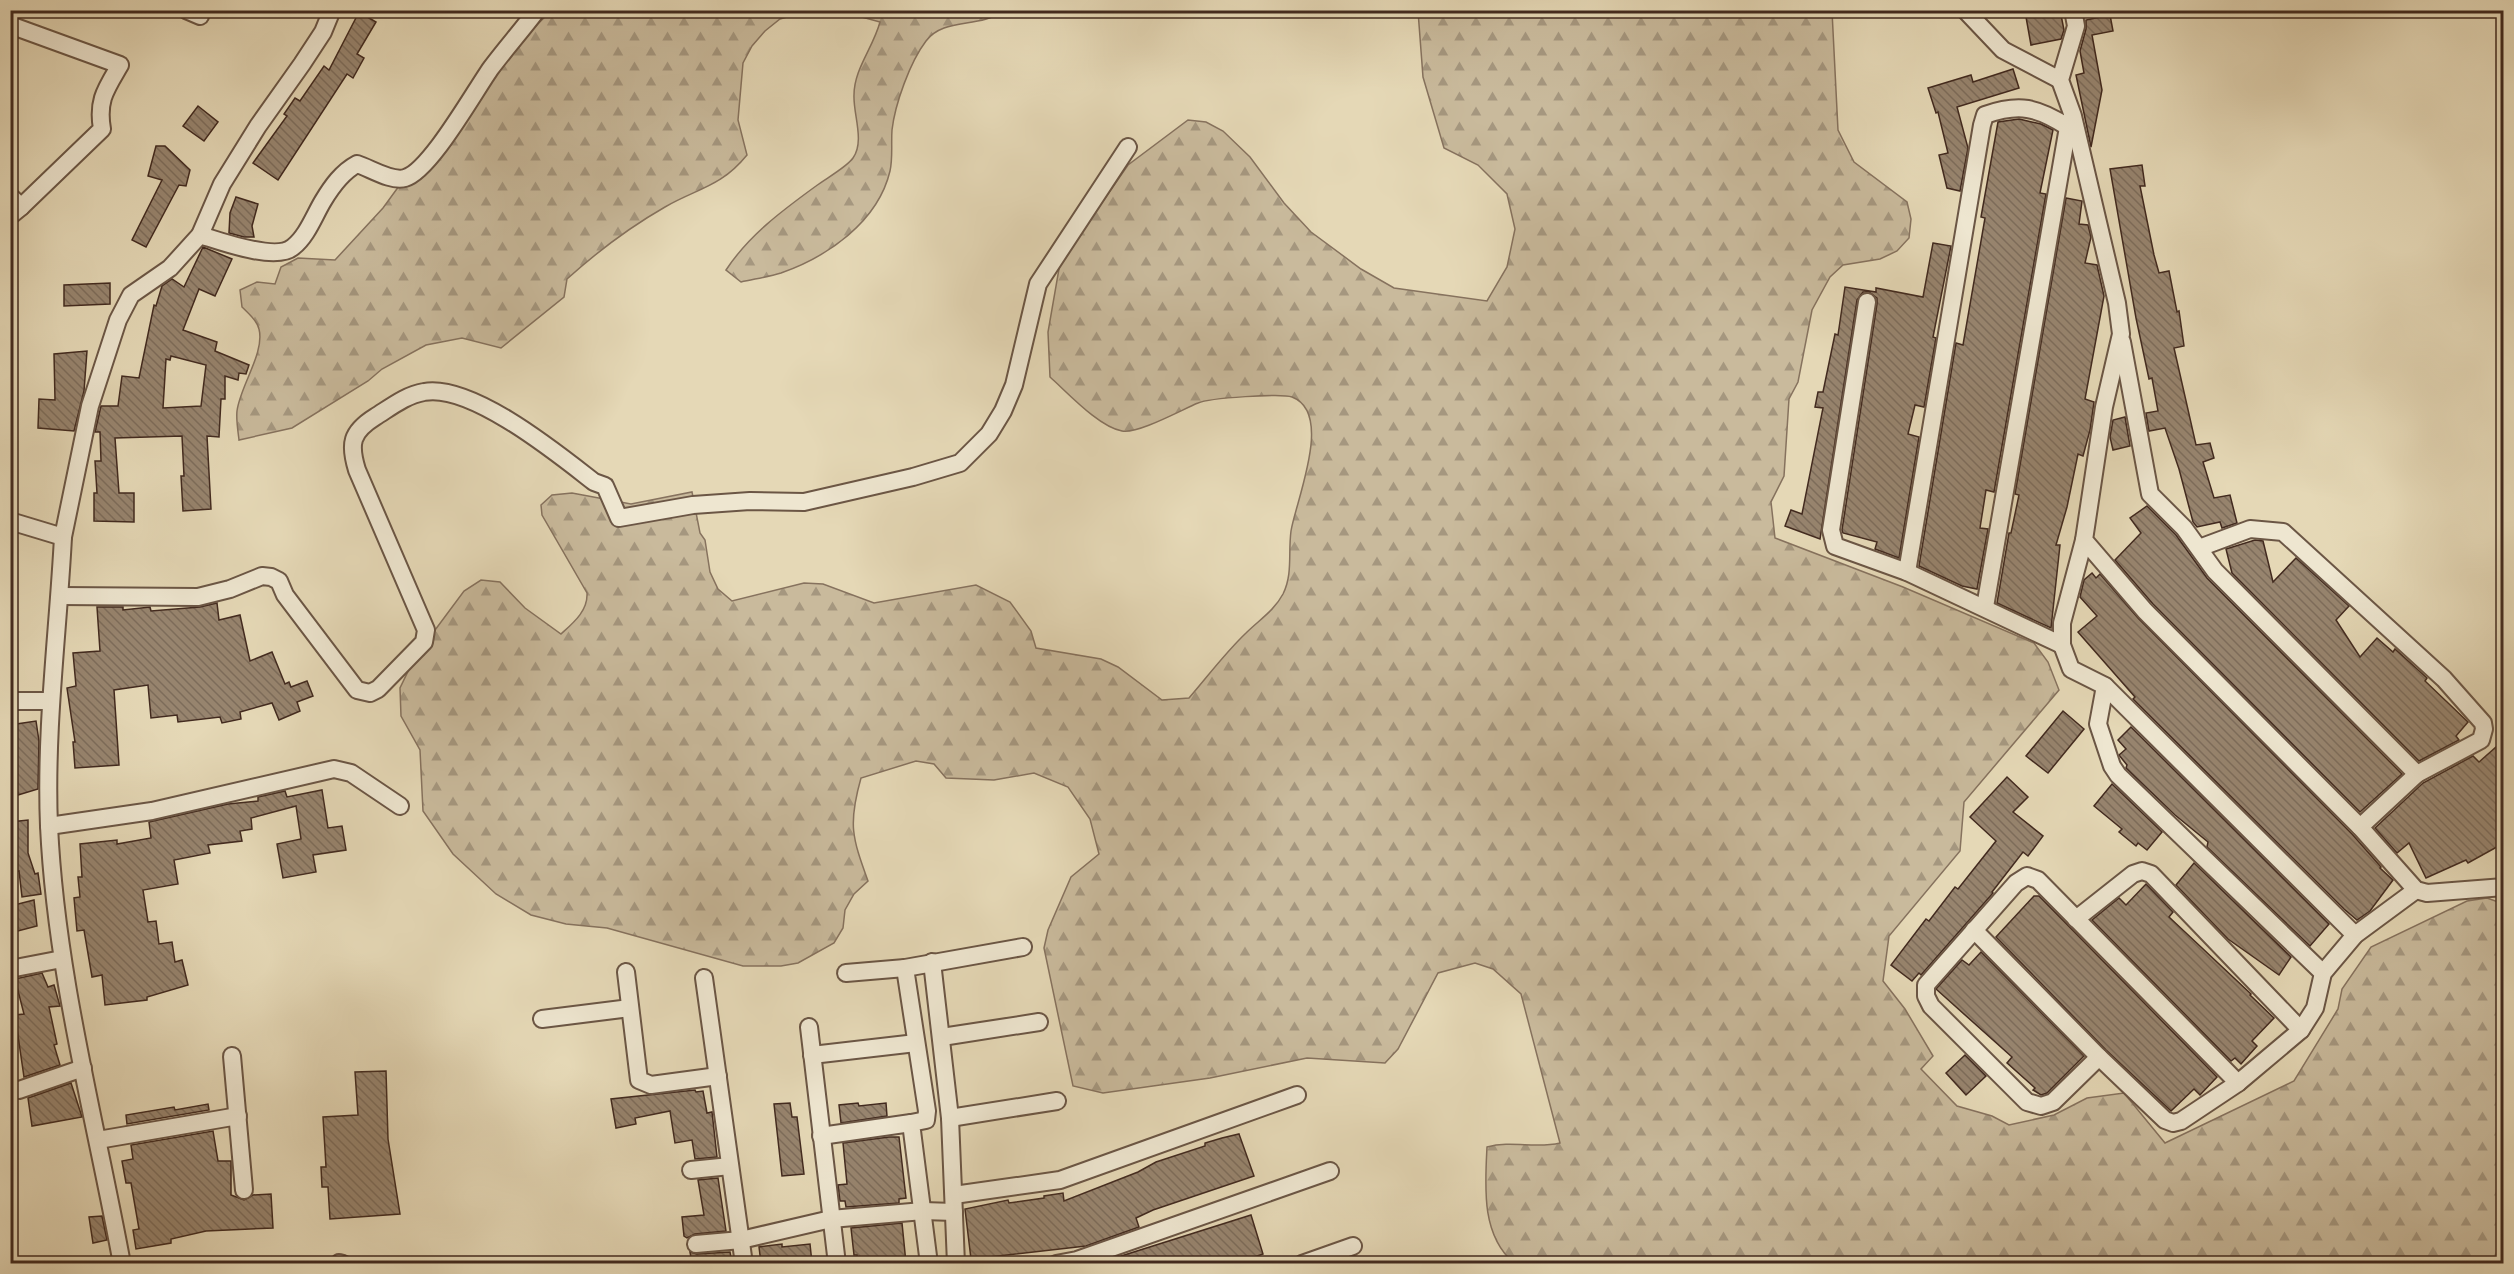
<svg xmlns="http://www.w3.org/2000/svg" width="2514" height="1274" font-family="Vollkorn,serif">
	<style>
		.forest { fill: url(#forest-firs); stroke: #86725e; stroke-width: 1.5 }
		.building { fill: url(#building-back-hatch); stroke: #422a1f; stroke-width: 1.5; fill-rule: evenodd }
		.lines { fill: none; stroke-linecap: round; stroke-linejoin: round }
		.street-casing { stroke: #6b5645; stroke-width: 20 }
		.street { stroke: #eee6d0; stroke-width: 16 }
	</style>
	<defs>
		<pattern id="forest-firs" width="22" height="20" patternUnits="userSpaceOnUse" patternTransform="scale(1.5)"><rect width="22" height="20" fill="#c9ba9c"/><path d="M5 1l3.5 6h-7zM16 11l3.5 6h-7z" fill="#a5977f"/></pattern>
		<pattern id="building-back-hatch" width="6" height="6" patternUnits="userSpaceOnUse" patternTransform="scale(1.5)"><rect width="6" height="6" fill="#97846e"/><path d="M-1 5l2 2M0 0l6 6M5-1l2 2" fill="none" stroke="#7d6c5a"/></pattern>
	</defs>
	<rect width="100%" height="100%" fill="#e5d8b6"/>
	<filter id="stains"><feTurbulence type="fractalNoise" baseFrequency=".00333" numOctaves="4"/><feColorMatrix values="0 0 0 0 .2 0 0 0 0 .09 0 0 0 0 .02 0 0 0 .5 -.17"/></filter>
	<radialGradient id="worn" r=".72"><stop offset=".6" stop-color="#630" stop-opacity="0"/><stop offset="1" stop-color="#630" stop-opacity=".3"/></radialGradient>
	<g class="forest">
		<path d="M 551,11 L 808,11 L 780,19 L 765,31 L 752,46 L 743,63 L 738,120 L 747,155 C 721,187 698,188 665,207 C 630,227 597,252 567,279 L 564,297 L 501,348 L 462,338 L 426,345 L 382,369 L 368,381 L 292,428 L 239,440 C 238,431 236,420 237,411 C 240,386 265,353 259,329 C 257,320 248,313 242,307 L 240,290 L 257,282 L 275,284 L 281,267 L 298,258 L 335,260 L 383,208 L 407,175 L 498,63 Z"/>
		<path d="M 840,11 L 1004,11 C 978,29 944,17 926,41 C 910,62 895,104 892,130 C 891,144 893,158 890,171 C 878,222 827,257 781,273 C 768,277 754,279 741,282 L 726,270 C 749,235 783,210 816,186 C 825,179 847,167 853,158 C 865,141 853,114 854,95 C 854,69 873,48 880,22 Z"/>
		<path d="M 1418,11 L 1832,11 L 1838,130 L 1854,162 L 1907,202 L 1911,219 L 1909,238 L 1897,251 L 1880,259 L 1843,265 L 1830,277 L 1812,310 L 1798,382 L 1789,399 L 1784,476 L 1771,502 L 1775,538 L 1903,587 L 2034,643 L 2048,662 L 2059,690 L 1964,802 L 1960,851 L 1889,936 L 1883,981 L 1905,1009 L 1933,1056 L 1921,1069 L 1957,1106 L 1992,1116 L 2009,1125 L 2054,1115 L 2087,1098 L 2124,1093 L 2165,1143 L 2294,1081 L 2338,1009 L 2342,989 L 2371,947 L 2467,901 L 2487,898 L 2504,904 L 2503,1263 L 1514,1263 C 1481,1235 1485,1187 1487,1147 C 1512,1140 1535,1149 1560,1143 L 1521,994 L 1493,969 L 1475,963 L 1438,973 L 1398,1049 L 1385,1063 L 1307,1058 L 1210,1078 L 1103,1093 L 1073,1086 L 1044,948 L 1048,930 L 1071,877 L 1099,854 L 1090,819 L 1068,787 L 1034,773 L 994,780 L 946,778 L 934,764 L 916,761 L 861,778 C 848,824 852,837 868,881 L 854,894 L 845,910 L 843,928 L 834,943 L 798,963 L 781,966 L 743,966 L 607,928 L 566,924 L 531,915 L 496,894 L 453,854 L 423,811 L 420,750 L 401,716 L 400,688 L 415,657 L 464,591 L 481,580 L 500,582 L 525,608 L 561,634 C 573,623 588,611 587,593 L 542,515 L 541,505 L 552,495 L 572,493 L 631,504 L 692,492 L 700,533 L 705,540 L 710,572 L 718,589 L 732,601 L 804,583 L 823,584 L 874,603 L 976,585 L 1010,602 L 1031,631 L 1036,648 L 1101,659 L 1118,667 L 1162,700 L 1189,698 C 1208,676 1225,653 1246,633 C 1259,620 1274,611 1283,594 C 1293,574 1288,553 1291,531 C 1296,500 1334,413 1292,397 C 1282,393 1209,398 1198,403 C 1181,410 1138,434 1122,431 C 1099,427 1068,393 1050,377 L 1048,332 L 1060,263 L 1128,165 L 1188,120 L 1206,122 L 1223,131 L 1250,157 L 1284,203 L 1311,232 L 1361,269 L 1394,288 L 1487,301 L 1507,267 L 1515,229 L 1507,194 L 1478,165 L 1444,148 L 1423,77 Z"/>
	</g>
	<g class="building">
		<polygon points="2060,10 2064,30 2061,39 2031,45 2026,17"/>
		<polygon points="359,12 376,22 357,54 364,58 353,78 347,74 278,180 253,163 287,116 284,114 295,98 300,101 324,66 329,70"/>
		<polygon points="2110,15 2113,31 2092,35 2102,90 2091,147 2076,75 2084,73 2080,51 2086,29 2086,20"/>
		<polygon points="2013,69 2019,88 1957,107 1968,148 1960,191 1947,188 1939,155 1948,153 1938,112 1936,113 1928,88 1971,75 1973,82"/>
		<polygon points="198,106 218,122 204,141 183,126"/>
		<polygon points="2019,119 2041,124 2053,130 2040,193 2046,194 1994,492 1986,490 1980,528 1988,529 1977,589 1962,586 1919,566 1956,343 1963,345 1985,218 1981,217 1998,122"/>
		<polygon points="156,146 165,146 190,170 186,186 179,185 146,247 132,240 162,180 148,176"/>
		<polygon points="2142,165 2145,186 2140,186 2154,255 2159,273 2169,271 2177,312 2179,311 2184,346 2174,348 2196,445 2210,443 2214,458 2203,462 2214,498 2230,495 2237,523 2222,528 2220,522 2197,527 2193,522 2179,469 2165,428 2149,431 2146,413 2158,411 2152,378 2149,379 2136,318 2110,169"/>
		<polygon points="236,197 258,204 252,226 254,237 244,237 229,233 230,213"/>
		<polygon points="2066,198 2082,201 2079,224 2088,225 2091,237 2085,263 2097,265 2104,296 2085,399 2094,402 2090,430 2083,456 2078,454 2067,507 2056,545 2060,545 2051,628 1997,603 2009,533 2011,533 2019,495 2015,494"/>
		<polygon points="1933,243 1951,246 1933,337 1936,338 1924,407 1915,405 1908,434 1919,437 1899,558 1875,549 1877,542 1843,533 1842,530 1877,304 1877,298 1869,292 1863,292 1857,300 1820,539 1785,526 1791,510 1802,514 1823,408 1815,407 1818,392 1823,392 1835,334 1838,335 1845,287 1876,292 1876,288 1923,297"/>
		<path d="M 203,247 L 232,259 L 215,296 L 199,289 L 183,330 L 217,342 L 215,351 L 249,365 L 246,374 L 239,373 L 238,380 L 225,376 L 225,399 L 221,399 L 219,437 L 207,436 L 211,509 L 183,511 L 181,476 L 184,476 L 182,436 L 115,438 L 119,493 L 134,493 L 134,522 L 94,521 L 94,493 L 97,493 L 95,461 L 101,461 L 100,432 L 95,432 L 101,406 L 118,406 L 122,376 L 139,378 L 154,305 L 156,306 L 162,286 L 172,279 L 184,287 ZM 171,356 L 206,365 L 201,406 L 163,408 L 166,359 L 170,360 Z"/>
		<polygon points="110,283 110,304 64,306 64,285"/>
		<polygon points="87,351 84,391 74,431 38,428 39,399 55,400 54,354"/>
		<polygon points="2125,417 2130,446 2113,450 2110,437 2113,420"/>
		<polygon points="2147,506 2176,535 2207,578 2402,774 2360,812 2153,604 2115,560 2141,533 2130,518"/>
		<polygon points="2255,540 2263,541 2273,582 2296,558 2349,606 2336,620 2360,657 2377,638 2393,652 2395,649 2427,678 2425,681 2468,722 2456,736 2459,740 2419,761 2232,573 2226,549"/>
		<polygon points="2092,573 2096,578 2100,574 2138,618 2352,834 2381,867 2380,868 2393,880 2370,911 2357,920 2344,909 2133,699 2135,697 2078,632 2097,616 2080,597 2084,580"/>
		<polygon points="217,603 219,620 240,615 250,661 272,652 285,684 289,682 291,687 307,681 313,696 297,702 300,711 279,720 272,703 240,712 241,719 222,723 220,717 178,722 177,715 151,718 148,685 114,690 119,765 75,768 73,742 75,742 67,688 76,686 73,653 100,651 97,607 123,607 123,610 150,607 151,611 200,607"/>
		<polygon points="2063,711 2084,729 2048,773 2026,756"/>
		<polygon points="36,721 39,741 38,789 18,795 10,753 10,725"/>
		<polygon points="2131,727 2329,924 2310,946 2207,847 2208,842 2175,815 2126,768 2127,765 2119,755 2126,749 2118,740"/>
		<polygon points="2504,740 2504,843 2468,863 2466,860 2426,878 2409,843 2397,853 2375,828 2423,783 2473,756 2479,762"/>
		<polygon points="2007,777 2028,797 2013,812 2043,836 2028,856 2023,852 1992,892 1993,893 1921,975 1919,973 1912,981 1891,965 1926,919 1929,921 1955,887 1958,889 1996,841 1970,817"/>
		<polygon points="2112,784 2162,832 2147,850 2138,843 2136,846 2119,832 2122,829 2094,806"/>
		<polygon points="322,790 328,828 342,826 346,850 313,855 316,872 283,878 277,844 301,839 296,806 251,818 252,829 240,831 242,841 208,845 210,853 174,860 178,884 143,890 148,922 156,921 159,944 172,942 175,962 182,960 188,985 147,997 147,1000 105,1005 102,975 92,977 84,930 77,931 74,898 80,897 78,877 82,877 80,844 117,840 117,844 151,838 149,822 228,804 258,801 258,797 285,791 287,797"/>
		<polygon points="28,820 28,853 35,874 38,873 41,894 22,897 19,871 10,873 10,822"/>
		<polygon points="2194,863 2291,957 2279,975 2228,939 2176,885"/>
		<polygon points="2146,884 2173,912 2169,917 2251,994 2250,995 2274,1018 2252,1041 2257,1046 2241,1064 2235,1058 2231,1061 2092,920 2119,898 2126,905"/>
		<polygon points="2034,896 2039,896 2217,1077 2200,1095 2194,1089 2171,1111 2106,1050 1996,937"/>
		<polygon points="34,900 37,926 10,933 10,906"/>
		<polygon points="1981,952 2084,1056 2047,1093 2041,1095 2033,1090 2035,1088 2007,1063 2012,1057 1936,989 1962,960 1969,965"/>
		<polygon points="42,973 48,987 54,985 60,1006 49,1007 57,1044 54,1045 60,1065 24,1077 15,1015 24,1014 15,979"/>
		<polygon points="1965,1055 1986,1076 1966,1095 1946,1073"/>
		<polygon points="386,1071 388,1139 400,1214 330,1219 328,1187 322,1187 321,1167 326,1167 323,1117 358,1115 355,1072"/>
		<polygon points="71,1083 82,1117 32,1126 28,1098"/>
		<polygon points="695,1090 696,1092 703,1091 707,1113 712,1112 717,1157 695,1159 692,1140 675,1143 670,1111 635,1118 636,1124 616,1128 611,1099"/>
		<polygon points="790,1103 792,1117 797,1117 804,1174 782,1176 774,1104"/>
		<polygon points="858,1103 859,1106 886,1103 887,1116 841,1123 839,1105"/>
		<polygon points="208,1104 209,1110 127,1124 126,1115 174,1107 175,1110"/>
		<polygon points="213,1131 218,1161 231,1161 231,1195 244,1200 253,1195 271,1194 273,1228 206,1231 171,1239 171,1243 136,1249 133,1230 139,1229 131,1183 126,1183 122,1161 133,1159 131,1145"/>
		<polygon points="1239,1134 1254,1176 1153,1210 1136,1218 1139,1227 1086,1246 971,1259 965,1209 1008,1200 1009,1203 1044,1198 1044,1196 1063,1193 1064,1201 1138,1172 1156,1162 1205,1146 1205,1143 1222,1138"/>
		<polygon points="889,1137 899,1137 906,1198 899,1199 899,1203 846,1207 845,1201 840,1201 838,1185 847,1184 843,1143"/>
		<polygon points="718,1178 726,1231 695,1234 687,1238 684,1236 682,1217 704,1215 698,1180"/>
		<polygon points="1251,1215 1263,1254 1237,1263 1099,1263"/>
		<polygon points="102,1216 107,1240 93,1243 89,1217"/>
		<polygon points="902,1223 906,1263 858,1263 857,1255 854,1255 851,1228"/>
		<polygon points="782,1244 782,1247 810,1244 812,1263 761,1263 759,1247"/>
		<polygon points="690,1252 697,1254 730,1252 732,1263 692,1263"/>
	</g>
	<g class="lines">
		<defs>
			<g id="street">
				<polyline points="186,10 200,16"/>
				<polyline points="1965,10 2003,50 2060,80"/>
				<polyline points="2073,10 2076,26 2060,80 2073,116 2117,303 2121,334 2104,407 2084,540 2145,611 2360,827 2416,890 2427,893 2504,887"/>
				<path d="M 10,25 L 120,65 C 106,89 97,100 102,129 L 21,207"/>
				<polyline points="10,196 21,207 10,216"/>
				<path d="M 200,235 C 220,241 276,262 293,247 C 307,236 314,216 323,201 C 332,186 342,172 357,164 C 370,168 391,182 405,178 C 430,171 474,92 491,68 C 506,48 522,30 537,10"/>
				<polyline points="1867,302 1831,530 1835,546 1907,572 2062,645"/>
				<polyline points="2122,342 2150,494 2184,528 2215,571 2417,774"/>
				<path d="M 10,521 L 63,537 C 58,633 45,729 49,826 C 56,974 95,1118 122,1264"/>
				<polyline points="63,537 90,406 118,320 131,295 170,268 200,235 222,184 258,126 302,64 323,32 332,10"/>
				<polyline points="2084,540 2062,623 2062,645 2071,669 2105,686 2355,935"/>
				<polyline points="2199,548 2250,529 2283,532 2444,679 2483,723 2484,729 2481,740 2417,774 2360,827"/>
				<path d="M 1907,572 L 1982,125 L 1985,115 C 2019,103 2037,107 2068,127"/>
				<path d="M 60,596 L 198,597 L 230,589 L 262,576 L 271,577 L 279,581 L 285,595 L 357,690 L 370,693 L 378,689 L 424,642 L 426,630 L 357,470 C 349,444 351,432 375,417 C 391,407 406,395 424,392 C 471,383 558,454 594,482 L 605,486 L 619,518 L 693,505 L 750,501 L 804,502 L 913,477 L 960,463 L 989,434 L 1003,411 L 1014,385 L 1038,284 L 1128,147"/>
				<polyline points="1985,607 2068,127 2072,117"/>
				<polyline points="2105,686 2098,724 2112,766 2118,775 2323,973"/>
				<polyline points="10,701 50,701"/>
				<polyline points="49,826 152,811 334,769 351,773 400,806"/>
				<polyline points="2076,919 2133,874 2142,871 2151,874 2301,1030"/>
				<polyline points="1974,930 2099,1057 2165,1120 2173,1123 2181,1121 2238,1083 2301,1030 2315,1008 2323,973 2355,935 2416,890"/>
				<polyline points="932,962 950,1118 956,1264"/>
				<polyline points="10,969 62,959"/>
				<polyline points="626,972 639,1080 651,1085 718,1076"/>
				<polyline points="846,973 905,968"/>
				<polyline points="704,978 744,1264"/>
				<polyline points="542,1019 630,1008"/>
				<polyline points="809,1027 837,1264"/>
				<polyline points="942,1037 1039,1022"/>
				<polyline points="812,1055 916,1043"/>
				<polyline points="232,1056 244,1190"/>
				<polyline points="2099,1057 2053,1102 2041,1106 2027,1102 1931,1006 1926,996 1926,985 2016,883 2027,876 2038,880 2238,1083"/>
				<polyline points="19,1090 83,1068"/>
				<polyline points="950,1118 1057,1101"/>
				<polyline points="821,1136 911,1123"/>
				<polyline points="98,1140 238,1116"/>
				<polyline points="691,1170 730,1166"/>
				<polyline points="954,1195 1060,1180 1297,1095"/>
				<polyline points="696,1244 741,1240 831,1219 923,1211 954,1212"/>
				<polyline points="339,1263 343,1264"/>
				<polyline points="929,1264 911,1123 926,1120 927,1111 905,968 1023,947"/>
				<polyline points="1056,1264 1077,1260 1330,1171"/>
				<polyline points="1302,1264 1353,1246"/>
			</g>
		</defs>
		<use href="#street" class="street-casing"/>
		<use href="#street" class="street"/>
	</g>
	<rect width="2514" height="1274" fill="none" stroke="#e5d8b6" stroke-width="36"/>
	<rect x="12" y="12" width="2490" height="1250" fill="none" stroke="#422a1f" stroke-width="3"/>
	<rect x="18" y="18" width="2478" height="1238" fill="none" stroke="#422a1f" stroke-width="1.5"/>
	<rect width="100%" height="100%" filter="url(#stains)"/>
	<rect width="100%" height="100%" fill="url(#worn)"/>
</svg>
